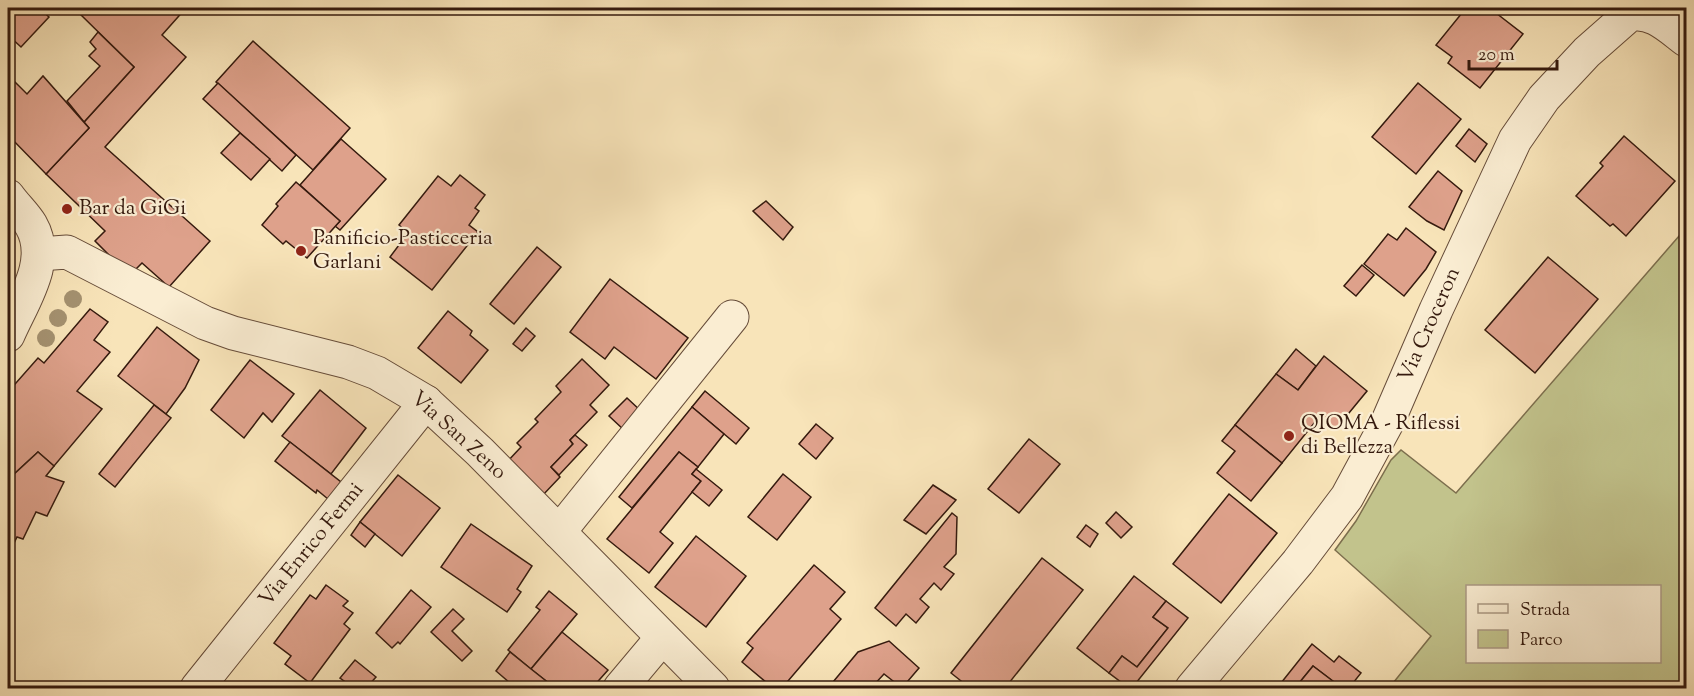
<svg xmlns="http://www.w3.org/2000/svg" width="1694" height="696" font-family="'Sorts Mill Goudy',serif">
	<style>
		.green { fill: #c2c38c; stroke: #7c6e4d; stroke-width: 1.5; fill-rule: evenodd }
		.building { fill: #dea18b; stroke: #351a0e; stroke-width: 1.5 }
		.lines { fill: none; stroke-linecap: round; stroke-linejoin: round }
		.minor-casing { stroke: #664c39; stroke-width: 35 }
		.minor { stroke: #faedd2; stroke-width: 33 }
		.tree { fill: #a49170 }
		.poi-dot { fill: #8f2418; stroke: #faedd2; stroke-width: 2 }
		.labels { text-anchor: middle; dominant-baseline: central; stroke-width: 4.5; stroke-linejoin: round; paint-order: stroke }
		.poi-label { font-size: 21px; fill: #351a0e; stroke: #faedd2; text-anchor: start }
		.street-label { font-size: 21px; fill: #351a0e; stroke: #faedd2 }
	</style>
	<rect width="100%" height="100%" fill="#f8e4b9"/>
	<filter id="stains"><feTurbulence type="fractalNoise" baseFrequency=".00333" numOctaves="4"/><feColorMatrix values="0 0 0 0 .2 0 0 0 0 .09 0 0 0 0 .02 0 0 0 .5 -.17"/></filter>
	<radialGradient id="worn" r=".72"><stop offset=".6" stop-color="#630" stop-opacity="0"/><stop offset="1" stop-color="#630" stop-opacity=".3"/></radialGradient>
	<path class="green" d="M 1686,228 L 1686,688 L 1389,688 L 1431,636 L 1335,550 L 1356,521 L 1391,460 L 1401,450 L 1456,493 ZM 1468,586 L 1660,586 L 1660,662 L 1468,662 Z"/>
	<g class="building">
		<polygon points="8,8 39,8 49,17 21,47 8,35"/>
		<polygon points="84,8 186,8 162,35 186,57 105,147 210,241 169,287 142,263 132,273 112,258 95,241 105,231 46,174 89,128 84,122 134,67 79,13"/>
		<polygon points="1466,8 1497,8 1500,9 1496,13 1523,34 1480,88 1448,63 1452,57 1436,45"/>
		<polygon points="98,32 134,67 84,122 67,101 100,66 89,56 96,49 90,42"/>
		<polygon points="253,41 350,128 313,170 216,82"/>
		<polygon points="8,75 27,94 43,76 89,128 46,174 8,135"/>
		<polygon points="218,83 296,155 282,171 203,99"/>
		<polygon points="1418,83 1461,119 1416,174 1372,137"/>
		<polygon points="1469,129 1487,144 1475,162 1456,146"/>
		<polygon points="240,133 270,159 251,180 221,153"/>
		<polygon points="1624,136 1675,181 1626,236 1613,224 1610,226 1576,196 1603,166 1600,163"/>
		<polygon points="341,139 386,179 340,230 335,226 340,221 300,185"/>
		<polygon points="1438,171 1462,191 1444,230 1427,221 1409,207"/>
		<polygon points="460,175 485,195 475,208 479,211 469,225 478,232 432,290 390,257 408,233 399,225 438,176 451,186"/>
		<polygon points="296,182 340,221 307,258 286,241 283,244 262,225 278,206 276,204"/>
		<polygon points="766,201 793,227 783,240 753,211"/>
		<polygon points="1406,228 1436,252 1426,269 1404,296 1364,264 1388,234 1397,240"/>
		<polygon points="537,247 561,267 514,324 490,304"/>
		<polygon points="1548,257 1598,299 1535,373 1485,330"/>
		<polygon points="1362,265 1374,275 1356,296 1344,286"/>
		<polygon points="610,279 688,338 656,379 614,347 605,359 570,332"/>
		<polygon points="90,309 108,322 94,340 110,352 77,391 102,409 54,466 38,452 11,477 8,486 8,392 38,358 44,363"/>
		<polygon points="448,311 472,331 470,335 488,350 461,383 418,348"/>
		<polygon points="157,327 199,360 185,388 166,414 118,376"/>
		<polygon points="526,328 535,336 522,351 513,344"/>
		<polygon points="1296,349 1316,366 1298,390 1276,374"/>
		<polygon points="1324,356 1367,391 1335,430 1319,417 1282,463 1235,425 1276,374 1298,390"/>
		<polygon points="582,359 609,385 590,405 597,412 570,440 573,444 551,467 560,477 542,496 507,462 521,447 517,443 538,422 535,419 561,392 556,386"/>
		<polygon points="250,360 294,394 272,422 263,413 244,438 211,410"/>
		<polygon points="320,390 366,428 331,474 282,436"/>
		<polygon points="705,391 749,428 736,444 692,407"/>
		<polygon points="627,398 642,412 624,430 609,416"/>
		<polygon points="154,405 171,418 115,487 99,474"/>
		<polygon points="692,407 724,434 698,467 679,452 632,508 619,497"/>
		<polygon points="816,424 833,438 816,459 799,444"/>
		<polygon points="1235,425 1282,463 1251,501 1217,473 1235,451 1222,441"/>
		<polygon points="575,435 587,445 559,475 551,467 573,444 570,440"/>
		<polygon points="1029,439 1060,464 1019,513 988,489"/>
		<polygon points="290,442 341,482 328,499 317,490 316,493 275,461"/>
		<polygon points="38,452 54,466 46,476 64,482 47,516 36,512 23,539 17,537 8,556 8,486 11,477"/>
		<polygon points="679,452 698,467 692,474 701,481 660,532 673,543 649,573 607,539"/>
		<polygon points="696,469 722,490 709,506 692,492 701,481 692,474"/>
		<polygon points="783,474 811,497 777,540 748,517"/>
		<polygon points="398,475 440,508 402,556 360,522"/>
		<polygon points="933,485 956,500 926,534 904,520"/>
		<polygon points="1229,494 1277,533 1221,603 1173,564"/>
		<polygon points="1116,512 1132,527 1121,538 1106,523"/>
		<polygon points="952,513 957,517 956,554 944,567 954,574 941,590 934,583 920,599 929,607 916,623 906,614 896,626 875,608"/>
		<polygon points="360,522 375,534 365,547 351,535"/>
		<polygon points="471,524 532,566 517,589 521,592 507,612 441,567"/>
		<polygon points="1086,525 1098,534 1090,547 1077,537"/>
		<polygon points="696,536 746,576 706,627 655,587"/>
		<polygon points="1042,558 1083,590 1005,688 970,688 951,673"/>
		<polygon points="814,565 845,592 830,609 841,619 782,688 773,688 742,662 753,648 747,643"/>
		<polygon points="1134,576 1166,601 1153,617 1168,628 1137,667 1122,656 1109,673 1077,648"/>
		<polygon points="326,585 348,601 343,606 353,613 344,624 350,629 310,683 285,664 291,656 274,643 310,595 316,599"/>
		<polygon points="411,590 431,607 400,644 398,642 392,648 376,633"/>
		<polygon points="549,591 577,614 531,669 508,650 540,610 536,607"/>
		<polygon points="1166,601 1188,618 1132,688 1129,688 1109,673 1122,656 1137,667 1168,628 1153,617"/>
		<polygon points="453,609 464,619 452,631 472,651 462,661 431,632"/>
		<polygon points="562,632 608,670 592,688 555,688 531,669"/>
		<polygon points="889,641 919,668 902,688 884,674 871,688 828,688 858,652"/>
		<polygon points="1312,644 1334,662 1339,656 1361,673 1349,688 1342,688 1313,666 1295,688 1277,688"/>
		<polygon points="510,652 531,669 555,688 516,688 496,671"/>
		<polygon points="355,660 376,677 366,688 362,686 360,688 354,688 340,678"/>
		<polygon points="1313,666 1342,688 1295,688"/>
	</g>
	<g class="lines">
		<defs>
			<g id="minor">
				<path d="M 8,196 C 15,206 25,215 31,225 C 52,261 22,302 8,335"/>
				<polyline points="39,254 67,252 205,323 233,333 348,362 377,373 426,402 480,452 713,688"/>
				<polyline points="559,532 732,317"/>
				<polyline points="197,688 426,402"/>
				<polyline points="620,688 662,638"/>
				<path d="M 1192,688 L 1298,562 L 1347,497 L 1388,421 L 1436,310 L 1515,140 L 1544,98 L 1587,52 L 1629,15 C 1651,9 1670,28 1686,40"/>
			</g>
		</defs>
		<use href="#minor" class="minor-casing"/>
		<use href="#minor" class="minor"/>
	</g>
	<g class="tree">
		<circle cx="73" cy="299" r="9"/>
		<circle cx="58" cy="318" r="9"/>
		<circle cx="46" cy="338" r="9"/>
	</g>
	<g class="poi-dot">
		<circle cx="67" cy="209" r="6"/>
		<circle cx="301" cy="251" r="6"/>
		<circle cx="1289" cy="436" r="6"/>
	</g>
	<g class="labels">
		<g class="poi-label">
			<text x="79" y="209">Bar da GiGi</text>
			<text x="313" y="239">Panificio-Pasticceria<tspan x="313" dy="24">Garlani</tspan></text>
			<text x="1301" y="424">QIOMA - Riflessi<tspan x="1301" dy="24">di Bellezza</tspan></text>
		</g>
		<g class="street-label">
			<text transform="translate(1430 325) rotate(-66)">Via Croceron</text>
			<text transform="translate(458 436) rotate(42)">Via San Zeno</text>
			<text transform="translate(312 545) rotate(-51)">Via Enrico Fermi</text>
		</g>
	</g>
	<rect width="1694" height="696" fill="none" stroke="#f8e4b9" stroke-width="30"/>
	<rect x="9" y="9" width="1676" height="678" fill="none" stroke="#351a0e" stroke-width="3"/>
	<rect x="15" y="15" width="1664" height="666" fill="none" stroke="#351a0e" stroke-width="1.5"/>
	<rect x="1466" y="585" width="195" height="78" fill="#faedd2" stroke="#ab9984" stroke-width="1.5"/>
	<rect x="1478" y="604" width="30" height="9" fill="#faedd2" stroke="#ab9984" stroke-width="1.5"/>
	<text x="1520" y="615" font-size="18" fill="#351a0e">Strada</text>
	<rect x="1478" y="630" width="30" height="18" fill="#c2c38c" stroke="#ab9984" stroke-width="1.5"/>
	<text x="1520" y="645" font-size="18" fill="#351a0e">Parco</text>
	<path d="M1469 60v9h88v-9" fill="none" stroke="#351a0e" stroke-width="3"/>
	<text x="1478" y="60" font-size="18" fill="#351a0e" stroke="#faedd2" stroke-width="4.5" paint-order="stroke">20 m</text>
	<rect width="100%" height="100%" filter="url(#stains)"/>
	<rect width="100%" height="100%" fill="url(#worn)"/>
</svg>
